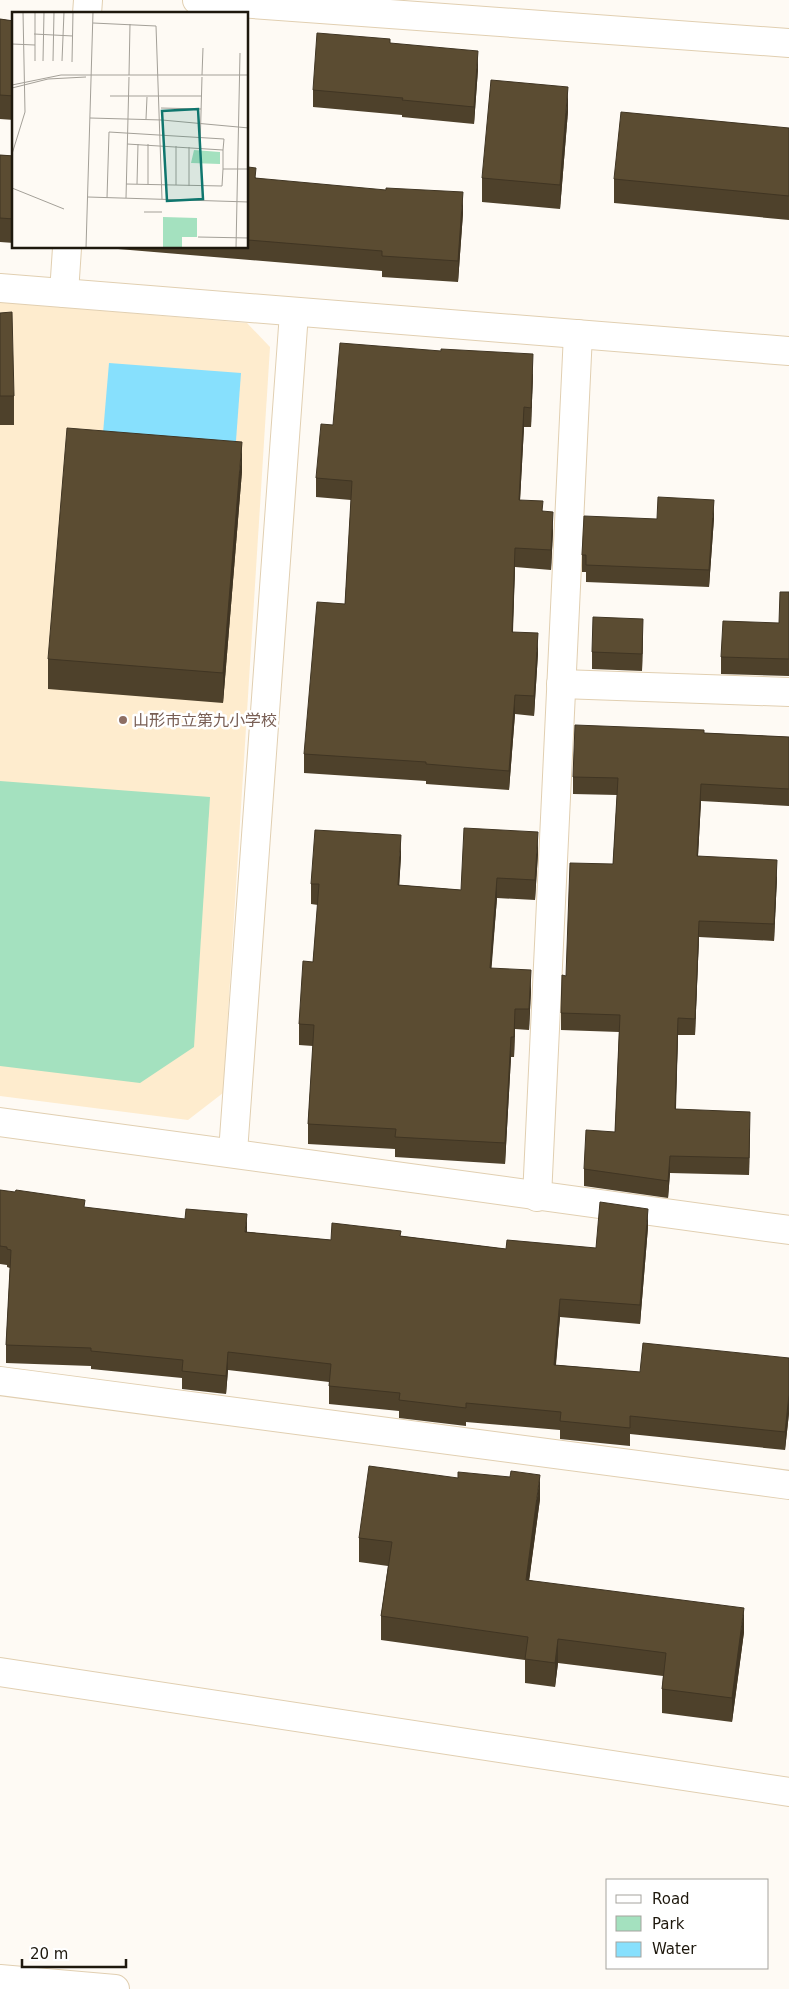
<svg xmlns="http://www.w3.org/2000/svg" width="789" height="1989" font-family="'DejaVu Sans','Noto Sans JP',sans-serif">
	<style>
		.built { fill: #feecce }
		.green { fill: #a4e1bf }
		.water { fill: #87e0fd }
		.lines { fill: none; stroke-linecap: round; stroke-linejoin: round }
		.minor-casing { stroke: #e1cfb1; stroke-width: 30 }
		.minor { stroke: #fff; stroke-width: 28 }
		.wall { fill: #4e412b }
		.shaded-wall { fill: #403523 }
		.building { fill: #5b4c32; stroke: #403523 }
		.education-dot { fill: #8d6e63; stroke: #fff; stroke-width: 2 }
		.labels { text-anchor: middle; dominant-baseline: central; stroke-width: 5; stroke-linejoin: round; paint-order: stroke }
		.education-label { font-size: 16px; fill: #785e54; stroke: #fff; text-anchor: start }
		.inset-road { fill: none; stroke: #a4a098; stroke-width: 1 }
		.view { fill: #0f766e; fill-opacity: 0.15; stroke: #0f766e; stroke-width: 2.5 }
		.inset-edge { fill: none; stroke: #1e180d; stroke-width: 2.5 }
	</style>
	<rect width="100%" height="100%" fill="#fefaf4"/>
	<polygon class="built" points="0,302 247,323 270,347 223,1093 188,1120 0,1096"/>
	<polygon class="green" points="0,781 210,797 194,1047 140,1083 0,1066"/>
	<polygon class="water" points="109,363 241,373 235,454 102,445"/>
	<g class="lines">
		<defs>
			<g id="minor">
				<polyline points="197,0 789,43"/>
				<polyline points="87,14 88,0"/>
				<polyline points="0,288 789,351"/>
				<polyline points="64,293 67,248"/>
				<polyline points="561,684 789,692"/>
				<path d="M 0,1122 C 263,1156 526,1195 789,1230"/>
				<polyline points="233,1152 294,313"/>
				<polyline points="537,1197 578,334"/>
				<polyline points="0,1381 789,1485"/>
				<polyline points="0,1672 789,1792"/>
				<polyline points="0,1979 115,1989"/>
			</g>
		</defs>
		<use href="#minor" class="minor-casing"/>
		<use href="#minor" class="minor"/>
	</g>
	<g class="wall">
		<polygon points="0,19 14,21 14,120 0,119"/>
		<polygon points="390,43 478,69 474,124 402,117 402,115 313,107 313,90"/>
		<polygon points="568,111 560,209 482,202 482,178"/>
		<polygon points="789,128 789,220 614,203 614,179"/>
		<polygon points="0,155 14,156 14,243 0,242"/>
		<polygon points="248,167 256,178 463,213 458,282 382,277 382,271 106,248 248,248"/>
		<polygon points="0,313 14,396 14,425 0,425"/>
		<polygon points="533,374 531,427 524,427 520,500 543,511 553,531 551,570 515,567 513,632 538,653 534,716 515,714 509,790 426,784 426,781 304,773 304,754 345,604 351,500 316,497 316,478 333,425"/>
		<polygon points="242,471 223,703 48,689 48,659"/>
		<polygon points="714,518 709,587 586,582 586,572 582,572 582,555 657,519"/>
		<polygon points="789,592 789,676 721,674 721,657 779,623"/>
		<polygon points="643,636 642,671 592,669 592,652"/>
		<polygon points="704,733 789,737 789,806 701,801 698,856 777,877 774,941 699,937 695,1035 678,1035 676,1109 750,1129 749,1175 670,1173 668,1198 584,1186 584,1169 615,1132 619,1032 561,1030 561,1013 566,976 613,864 617,795 573,794 573,777"/>
		<polygon points="538,853 535,900 497,898 491,968 531,990 529,1030 515,1029 514,1057 511,1057 505,1164 395,1157 395,1149 308,1144 308,1124 313,1046 299,1045 299,1024 313,962 318,905 311,904 311,884 401,856 399,885 461,890"/>
		<polygon points="0,1190 85,1208 247,1232 331,1240 401,1236 506,1249 596,1248 648,1227 640,1324 560,1317 556,1365 640,1372 789,1358 789,1413 785,1450 630,1434 630,1446 560,1439 560,1430 466,1422 466,1426 399,1418 399,1411 329,1404 329,1382 228,1370 226,1394 182,1389 182,1378 91,1369 91,1366 6,1363 6,1345 10,1268 7,1267 7,1265 0,1264"/>
		<polygon points="540,1499 529,1580 744,1632 732,1722 662,1713 662,1689 663,1676 558,1663 555,1687 525,1683 525,1660 381,1640 381,1616 388,1566 359,1562 359,1538"/>
	</g>
	<g class="shaded-wall">
		<polygon points="478,51 478,69 474,124 474,107"/>
		<polygon points="568,87 568,111 560,209 560,185"/>
		<polygon points="463,192 463,213 458,282 458,261"/>
		<polygon points="533,354 533,374 531,427 531,408"/>
		<polygon points="524,407 524,427 519,519 519,500"/>
		<polygon points="242,442 242,471 223,703 223,673"/>
		<polygon points="714,500 714,518 709,587 709,570"/>
		<polygon points="553,512 553,531 551,570 551,550"/>
		<polygon points="515,548 515,567 512,651 512,632"/>
		<polygon points="643,619 643,636 642,671 642,654"/>
		<polygon points="538,633 538,653 534,716 534,696"/>
		<polygon points="515,695 515,714 509,790 509,771"/>
		<polygon points="701,784 701,801 697,873 697,856"/>
		<polygon points="538,832 538,853 535,900 535,880"/>
		<polygon points="401,835 401,856 398,905 398,885"/>
		<polygon points="777,860 777,877 774,941 774,924"/>
		<polygon points="497,878 497,898 490,988 490,968"/>
		<polygon points="699,921 699,937 695,1035 695,1019"/>
		<polygon points="531,970 531,990 529,1030 529,1009"/>
		<polygon points="515,1009 515,1029 514,1057 514,1037"/>
		<polygon points="678,1018 678,1035 675,1126 675,1109"/>
		<polygon points="511,1037 511,1057 505,1164 505,1143"/>
		<polygon points="750,1112 750,1129 749,1175 749,1158"/>
		<polygon points="670,1156 670,1173 668,1198 668,1181"/>
		<polygon points="648,1209 648,1227 640,1324 640,1305"/>
		<polygon points="247,1214 247,1232 245,1232"/>
		<polygon points="560,1299 560,1317 554,1383 554,1365"/>
		<polygon points="228,1352 228,1370 226,1394 226,1376"/>
		<polygon points="789,1395 789,1413 785,1450 785,1432"/>
		<polygon points="540,1475 540,1499 526,1604 526,1580"/>
		<polygon points="744,1608 744,1632 732,1722 732,1698"/>
		<polygon points="558,1639 558,1663 555,1687 555,1663"/>
	</g>
	<g class="building">
		<polygon points="0,19 14,21 14,96 0,95"/>
		<polygon points="317,33 390,39 390,43 478,51 474,107 402,100 403,98 313,90"/>
		<polygon points="491,80 568,87 560,185 482,178"/>
		<polygon points="621,112 789,128 789,196 614,179"/>
		<polygon points="0,155 14,156 14,219 0,218"/>
		<polygon points="248,167 256,168 255,178 386,190 386,188 463,192 458,261 382,256 382,251 248,240"/>
		<polygon points="12,312 14,396 0,396 0,313"/>
		<polygon points="340,343 441,351 441,349 533,354 531,408 524,407 519,500 543,501 542,511 553,512 551,550 515,548 512,632 538,633 534,696 515,695 509,771 426,764 426,762 304,754 317,602 345,604 352,481 316,478 321,424 333,425"/>
		<polygon points="67,428 242,442 223,673 48,659"/>
		<polygon points="658,497 714,500 709,570 586,565 586,555 582,555 584,516 657,519"/>
		<polygon points="780,592 789,592 789,659 721,657 723,621 779,623"/>
		<polygon points="593,617 643,619 642,654 592,652"/>
		<polygon points="575,725 704,730 704,733 789,737 789,789 701,784 697,856 777,860 774,924 699,921 695,1019 678,1018 675,1109 750,1112 749,1158 670,1156 668,1181 584,1169 586,1130 615,1132 620,1015 561,1013 562,975 566,976 570,863 613,864 618,778 573,777"/>
		<polygon points="464,828 538,832 535,880 497,878 490,968 531,970 529,1009 515,1009 514,1037 511,1037 505,1143 395,1137 396,1129 308,1124 314,1025 299,1024 303,961 313,962 319,884 311,884 315,830 401,835 398,885 461,890"/>
		<polygon points="0,1190 15,1192 16,1190 85,1200 84,1207 185,1219 186,1209 247,1214 245,1232 331,1240 332,1223 401,1231 400,1236 506,1249 507,1240 596,1248 600,1202 648,1209 640,1305 560,1299 554,1365 640,1372 643,1343 789,1358 789,1395 785,1432 630,1416 630,1428 560,1421 561,1412 466,1403 466,1408 399,1400 400,1393 329,1386 331,1364 228,1352 226,1376 182,1371 183,1360 91,1351 91,1348 6,1345 11,1250 7,1249 7,1247 0,1246"/>
		<polygon points="369,1466 458,1478 458,1472 510,1477 511,1471 540,1475 526,1580 744,1608 732,1698 662,1689 666,1653 558,1639 555,1663 525,1659 528,1637 381,1616 392,1542 359,1538"/>
	</g>
	<circle class="education-dot" cx="123" cy="720" r="5"/>
	<g class="labels">
		<g class="education-label">
			<text x="133" y="720">山形市立第九小学校</text>
		</g>
	</g>
	<g transform="translate(12 12)">
		<rect width="236" height="236" fill="#fefaf4"/>
		<path d="M 182,138 L 208,140 L 208,152 L 179,151 ZM 151,205 L 185,206 L 185,225 L 170,225 L 170,236 L 151,236 Z" fill="#a4e1bf"/>
		<path class="inset-road" d="M 23,0 L 23,49M 81,11 L 144,14 L 150,187M 22,22 L 61,24M 0,32 L 23,33M 31,49 L 32,0M 41,49 L 42,0M 50,49 L 52,0M 60,50 L 61,0M 117,63 L 118,12M 190,63 L 191,36M 0,73 L 49,63 L 237,63M 0,76 L 36,67 L 74,65M 98,84 L 190,84M 149,96 L 189,97M 78,106 L 150,108 L 237,116M 134,107 L 135,85M 136,132 L 136,172M 164,134 L 164,173M 188,136 L 190,65M 0,142 L 13,100 L 11,0M 211,157 L 237,157M 114,172 L 210,174 L 211,157 L 211,138 L 115,132M 125,172 L 126,132M 177,174 L 177,135M 0,176 L 52,197M 76,185 L 237,190M 95,186 L 97,120 L 212,127 L 211,138M 114,186 L 117,65M 132,200 L 150,200M 186,225 L 237,226M 74,236 L 81,0M 224,236 L 228,41"/>
		<path class="view" d="M 186,97 L 191,187 L 155,189 L 150,99 Z"/>
		<rect width="236" height="236" class="inset-edge"/>
	</g>
	<rect x="606" y="1879" width="162" height="90" fill="#ffffff" stroke="#a5a39e"/>
	<rect x="616" y="1895" width="25" height="8" fill="#ffffff" stroke="#a5a39e"/>
	<text x="652" y="1904" font-size="15" fill="#1e180d">Road</text>
	<rect x="616" y="1916" width="25" height="15" fill="#a4e1bf" stroke="#a5a39e"/>
	<text x="652" y="1929" font-size="15" fill="#1e180d">Park</text>
	<rect x="616" y="1942" width="25" height="15" fill="#87e0fd" stroke="#a5a39e"/>
	<text x="652" y="1954" font-size="15" fill="#1e180d">Water</text>
	<path d="M22 1959v8h104v-8" fill="none" stroke="#1e180d" stroke-width="2.5"/>
	<text x="30" y="1959" font-size="15" fill="#1e180d" stroke="#ffffff" stroke-width="4" paint-order="stroke">20 m</text>
</svg>
